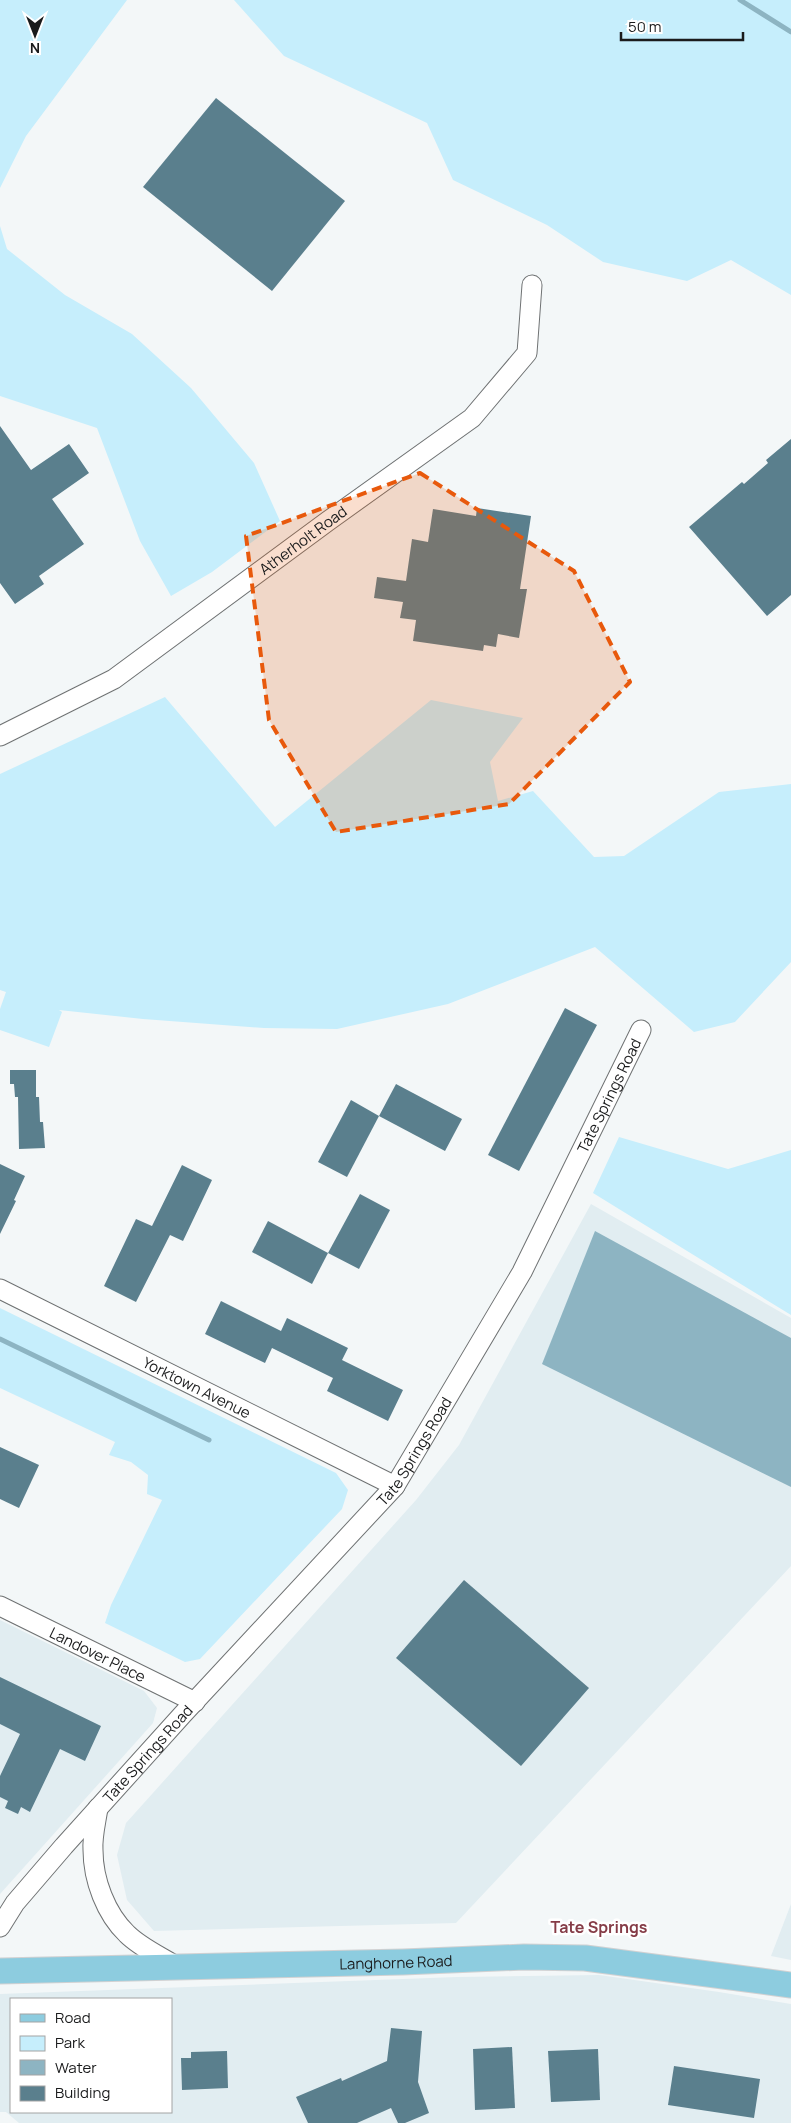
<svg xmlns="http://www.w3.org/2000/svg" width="791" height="2123" font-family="Manrope,sans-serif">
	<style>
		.built { fill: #e1edf1; fill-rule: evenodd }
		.green { fill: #c6eefc }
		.water { fill: #8db4c2 }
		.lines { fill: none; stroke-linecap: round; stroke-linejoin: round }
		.stream { stroke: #8db4c2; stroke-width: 5 }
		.building { fill: #5a7f8d }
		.minor-casing { stroke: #6f7273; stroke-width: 21 }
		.major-casing { stroke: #d1d1d2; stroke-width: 27 }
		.minor { stroke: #fff; stroke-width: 19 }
		.major { stroke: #8dccdf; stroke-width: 25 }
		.marked { fill: #e8590c; fill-opacity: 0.2; stroke: #e8590c; stroke-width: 4; stroke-dasharray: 10 6; stroke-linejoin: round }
		.labels { text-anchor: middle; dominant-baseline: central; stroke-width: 5; stroke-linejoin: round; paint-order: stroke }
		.street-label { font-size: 15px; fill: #1a1b1c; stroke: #fff }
		.neighbourhood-label { font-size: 16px; font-weight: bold; fill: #853c47; stroke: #fff }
	</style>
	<rect width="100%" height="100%" fill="#f3f7f8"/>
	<g class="built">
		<polygon points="591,1204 791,1318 791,1566 456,1923 154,1931 127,1900 117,1855 126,1823 416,1500 459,1445"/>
		<polygon points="0,1620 144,1691 157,1708 153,1723 0,1894"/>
		<polygon points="791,1904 791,1960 771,1956"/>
		<path d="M 599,1975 L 719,1992 L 791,2004 L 791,2123 L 19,2123 L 6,2112 L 0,2112 L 0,1994 L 457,1977 ZM 11,1999 L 171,1999 L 171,2112 L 11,2112 Z"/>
	</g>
	<g class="green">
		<polygon points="0,0 127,0 26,136 0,188"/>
		<polygon points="234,0 791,0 791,295 731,260 687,281 603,262 547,225 453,180 427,123 284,56"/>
		<polygon points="0,226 7,249 65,295 132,334 191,388 254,463 280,521 212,572 171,596 140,541 97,428 0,396"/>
		<polygon points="165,697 275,827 431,700 523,718 490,762 498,801 533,791 594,857 624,856 719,792 791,784 791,962 735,1022 694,1032 595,947 448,1004 337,1029 264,1028 143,1019 59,1010 62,1012 49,1047 0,1030 0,1009 6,992 0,990 0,774"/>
		<polygon points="619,1137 728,1169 791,1150 791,1315 593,1193"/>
		<polygon points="0,1308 336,1473 348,1490 342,1509 200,1659 185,1662 105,1623 111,1605 162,1500 147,1494 148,1475 131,1462 109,1455 115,1442 0,1388"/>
	</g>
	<polygon class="water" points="595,1231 791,1338 791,1487 542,1364"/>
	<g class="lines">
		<g class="stream">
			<polyline points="740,0 791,32"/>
			<polyline points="0,1339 209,1440"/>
		</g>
	</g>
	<g class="building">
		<polygon points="216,98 345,201 272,291 143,187"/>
		<polygon points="0,426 31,470 69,444 89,473 52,499 84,544 39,576 44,584 15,604 0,583"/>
		<polygon points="791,439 791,595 767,616 689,527 742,482 744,484 768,463 766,460"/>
		<polygon points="477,508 531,516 520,589 527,589 519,638 498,634 496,647 484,645 483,651 413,641 416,620 400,618 403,602 374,598 377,577 406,581 412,539 428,542 433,509 476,516"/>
		<polygon points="565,1008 597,1025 519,1171 488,1155"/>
		<polygon points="10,1070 36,1070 36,1097 39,1097 40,1122 43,1122 45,1148 19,1149 18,1097 15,1097 14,1084 10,1084"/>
		<polygon points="396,1084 462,1119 445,1151 379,1116"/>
		<polygon points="351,1100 379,1116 347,1177 318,1162"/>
		<polygon points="0,1164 25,1176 14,1200 16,1201 0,1234"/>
		<polygon points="182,1165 212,1180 183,1241 170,1235 136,1302 104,1286 136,1219 152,1226"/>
		<polygon points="360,1194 390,1210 359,1269 328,1253"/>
		<polygon points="268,1221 328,1253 312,1284 252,1252"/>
		<polygon points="221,1301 281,1331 287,1318 348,1348 342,1360 403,1390 388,1421 327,1391 333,1378 272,1348 265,1363 205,1334"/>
		<polygon points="0,1447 39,1465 19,1508 0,1499"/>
		<polygon points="464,1580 589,1688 521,1766 396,1658"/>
		<polygon points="0,1677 101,1726 85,1761 60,1749 30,1812 21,1807 18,1814 5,1808 8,1801 0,1797 0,1776 20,1734 0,1724"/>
		<polygon points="391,2028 422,2031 418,2082 429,2113 405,2123 398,2123 391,2108 357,2123 308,2123 296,2097 341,2078 342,2081 387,2061"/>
		<polygon points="512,2047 515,2108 475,2110 473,2049"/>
		<polygon points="598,2049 600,2100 551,2102 548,2051"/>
		<polygon points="227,2051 228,2088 182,2090 181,2058 191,2058 191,2052"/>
		<polygon points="674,2066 760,2079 754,2118 668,2105"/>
	</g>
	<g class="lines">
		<defs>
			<g id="minor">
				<path id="s1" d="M 0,736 L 114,679 L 328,521 L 472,418 L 527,353 L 532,285"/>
				<path id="s2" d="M 0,1289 L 395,1486"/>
				<path id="s3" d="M 0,1606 L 195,1702"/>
				<path d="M 98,1808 C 96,1822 92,1837 93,1850 C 93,1880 106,1914 127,1934 C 141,1948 162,1957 179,1968"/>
				<path id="s4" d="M 0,1927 L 15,1903 L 64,1846 L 183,1714 L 395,1486 L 522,1272 L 641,1030"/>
			</g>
			<g id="major">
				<path id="s5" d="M 0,1971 L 403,1962 L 524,1957 L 585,1958 L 791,1985"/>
			</g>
		</defs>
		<use href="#minor" class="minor-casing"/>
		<use href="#major" class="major-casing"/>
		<use href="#minor" class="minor"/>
		<use href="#major" class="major"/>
	</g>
	<path class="marked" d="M 420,473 L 574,571 L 630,682 L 509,804 L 336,832 L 269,720 L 246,536 Z"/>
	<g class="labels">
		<g class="street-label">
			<text stroke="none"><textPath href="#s1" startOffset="362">Atherholt Road</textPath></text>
			<text stroke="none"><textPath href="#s4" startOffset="1038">Tate Springs Road</textPath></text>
			<text stroke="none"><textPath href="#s2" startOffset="220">Yorktown Avenue</textPath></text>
			<text stroke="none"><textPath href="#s4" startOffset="632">Tate Springs Road</textPath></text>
			<text stroke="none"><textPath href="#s3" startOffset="109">Landover Place</textPath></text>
			<text stroke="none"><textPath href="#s4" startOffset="228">Tate Springs Road</textPath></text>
			<text stroke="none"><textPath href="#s5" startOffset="396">Langhorne Road</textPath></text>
		</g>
		<g class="neighbourhood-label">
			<text x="599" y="1927">Tate Springs</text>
		</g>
	</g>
	<rect x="10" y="1998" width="162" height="115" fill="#ffffff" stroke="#a3a4a4"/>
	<rect x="20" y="2014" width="25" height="8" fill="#8dccdf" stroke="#a3a4a4"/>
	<text x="55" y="2023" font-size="15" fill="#1a1b1c">Road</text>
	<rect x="20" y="2036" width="25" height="15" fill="#c6eefc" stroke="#a3a4a4"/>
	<text x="55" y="2048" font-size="15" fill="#1a1b1c">Park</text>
	<rect x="20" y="2060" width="25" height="15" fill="#8db4c2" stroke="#a3a4a4"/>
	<text x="55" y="2073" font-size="15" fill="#1a1b1c">Water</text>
	<rect x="20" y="2086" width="25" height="15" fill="#5a7f8d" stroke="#a3a4a4"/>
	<text x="55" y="2098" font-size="15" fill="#1a1b1c">Building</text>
	<g transform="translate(35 35) rotate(180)" stroke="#ffffff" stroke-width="4" paint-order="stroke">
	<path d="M0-4L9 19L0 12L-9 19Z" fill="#1a1b1c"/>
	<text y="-8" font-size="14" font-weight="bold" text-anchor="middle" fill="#1a1b1c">N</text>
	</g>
	<path d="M621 32v8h122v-8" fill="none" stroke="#1a1b1c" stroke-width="2.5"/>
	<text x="628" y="32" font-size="15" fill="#1a1b1c" stroke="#ffffff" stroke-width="4" paint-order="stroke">50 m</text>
</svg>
